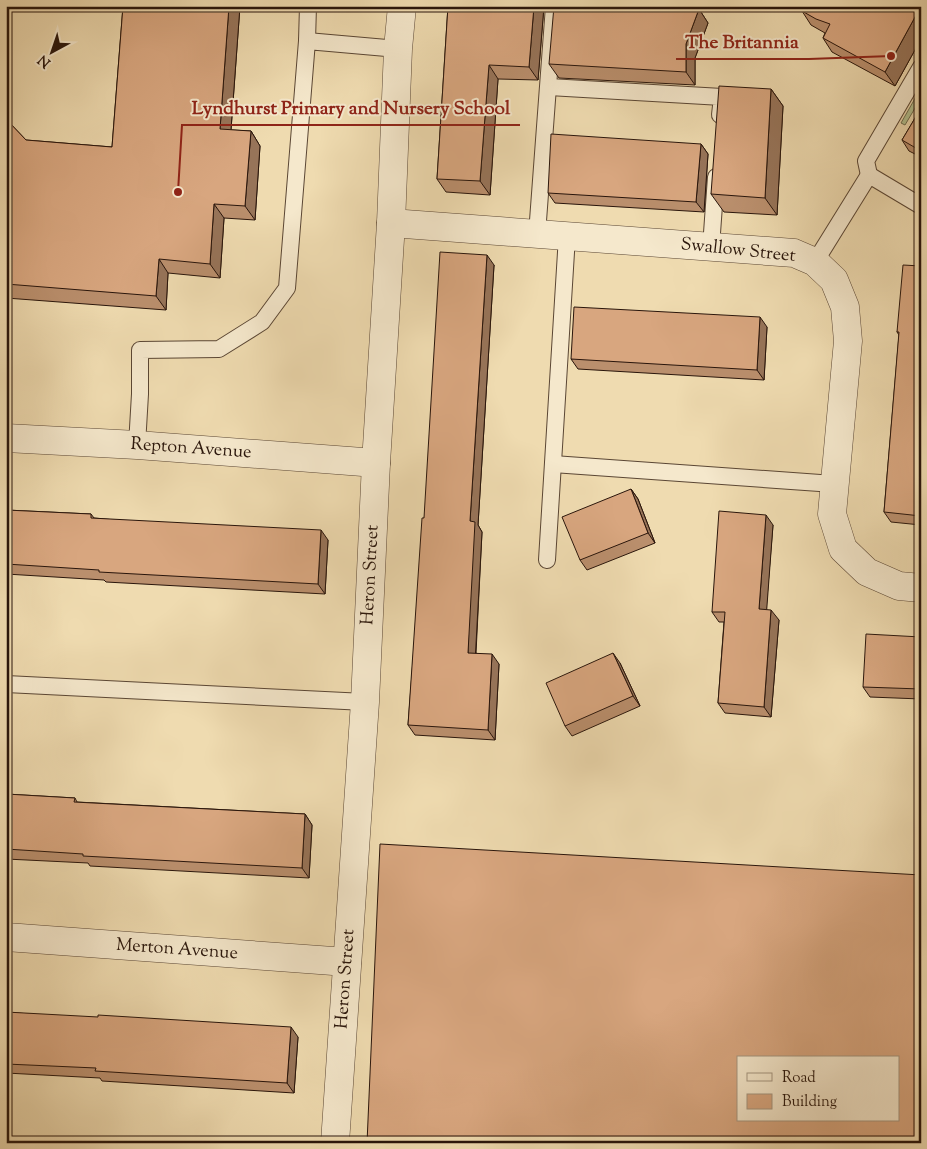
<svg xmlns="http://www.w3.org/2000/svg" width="927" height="1149" font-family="'Sorts Mill Goudy',serif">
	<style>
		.garden { fill: #b3c190; stroke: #6e6b4e }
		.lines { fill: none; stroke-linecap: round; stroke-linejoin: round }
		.service-casing { stroke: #5a4634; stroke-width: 18 }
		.minor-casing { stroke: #5a4634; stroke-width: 29 }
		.tertiary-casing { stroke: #5a4634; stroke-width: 29 }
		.service { stroke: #f5e8cc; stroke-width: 16 }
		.minor { stroke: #f5e8cc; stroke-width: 28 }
		.tertiary { stroke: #f5e8cc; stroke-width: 28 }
		.wall { fill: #ba8f6d; stroke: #29150b }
		.shaded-wall { fill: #977459; stroke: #29150b }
		.building { fill: #d8a67f; stroke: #29150b; fill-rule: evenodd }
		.labels { text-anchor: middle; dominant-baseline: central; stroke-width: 4; stroke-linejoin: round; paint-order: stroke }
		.street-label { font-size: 18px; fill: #29150b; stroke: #f5e8cc }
		.leader { fill: none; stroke: #8f2418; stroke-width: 2 }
		.callout-dot { fill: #8f2418; stroke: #f5e8cc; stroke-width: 2 }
		.callout-label { font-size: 19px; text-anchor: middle; font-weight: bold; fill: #8f2418; stroke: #f5e8cc; stroke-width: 4; stroke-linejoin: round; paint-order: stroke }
	</style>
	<rect width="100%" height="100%" fill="#efdbb0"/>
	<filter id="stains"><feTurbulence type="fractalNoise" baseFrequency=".004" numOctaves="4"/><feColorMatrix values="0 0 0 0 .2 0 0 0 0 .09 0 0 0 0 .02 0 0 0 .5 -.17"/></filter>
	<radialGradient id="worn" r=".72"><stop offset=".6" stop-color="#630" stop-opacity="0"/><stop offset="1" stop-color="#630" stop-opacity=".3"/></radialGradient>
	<polygon class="garden" points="921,88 921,98 905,125 901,123"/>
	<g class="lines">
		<defs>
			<g id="service">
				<polyline points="307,41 308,6"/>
				<polyline points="549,87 722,97 720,115"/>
				<polyline points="869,175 866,161 921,67"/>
				<polyline points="537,234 554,6"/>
				<polyline points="711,247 716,177"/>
				<polyline points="815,262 869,175 921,206"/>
				<polyline points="137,445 140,394 140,350 219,349 262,322 287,288 307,41 398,49"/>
				<polyline points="553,464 834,484"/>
				<polyline points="547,560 567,236"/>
				<polyline points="6,684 365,702"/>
			</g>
			<g id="minor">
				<polyline points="391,223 794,253 815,262 834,280 845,307 848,341 832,514 843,549 867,572 899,586 921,588"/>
				<polyline points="6,438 137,445 376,463"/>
				<polyline points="6,937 347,962"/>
			</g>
			<polyline id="tertiary" points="335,1143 365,702 376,463 391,223 398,49 402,6"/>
		</defs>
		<use href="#service" class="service-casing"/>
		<use href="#minor" class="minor-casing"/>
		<use href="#tertiary" class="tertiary-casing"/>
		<use href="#service" class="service"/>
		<use href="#minor" class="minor"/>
		<use href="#tertiary" class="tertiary"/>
	</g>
	<g class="wall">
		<polygon points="123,6 240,6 231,130 251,131 260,146 255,220 224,218 220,278 168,273 166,310 6,298 6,119 26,140 112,147"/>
		<polygon points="448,6 544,6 538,80 498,79 490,195 446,192 437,179"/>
		<polygon points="921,6 921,39 895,86 832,52 823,38 825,33 811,25 802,11"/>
		<polygon points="699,9 708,23 695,58 695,85 559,78 549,64"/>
		<polygon points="771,89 783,106 777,215 724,212 711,194"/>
		<polygon points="921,108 921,157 909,151 902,140"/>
		<polygon points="701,144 708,154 704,212 555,203 548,193"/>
		<polygon points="494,265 478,525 482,532 476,653 499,664 495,740 415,735 408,725 424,518"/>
		<polygon points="921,266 921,525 891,522 884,512 899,335 897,332"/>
		<polygon points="767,327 764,380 578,369 571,359"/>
		<polygon points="631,489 638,499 655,543 587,570 580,560"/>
		<polygon points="6,510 91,514 94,518 328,540 325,594 106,582 104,580 6,574"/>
		<polygon points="773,525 766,610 779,620 771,717 725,713 718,703 724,622 719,622 712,612"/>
		<polygon points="921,637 921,699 870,697 863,687"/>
		<polygon points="620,663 640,706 572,736 565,726"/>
		<polygon points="6,794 75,798 77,802 305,814 312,825 309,878 90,866 88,863 6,859"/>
		<polygon points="6,1012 298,1037 294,1093 102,1081 100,1078 6,1073"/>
	</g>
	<g class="shaded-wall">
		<polygon points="229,6 240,6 230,143 220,129"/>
		<polygon points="534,6 544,6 538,80 529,67"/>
		<polygon points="921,6 921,39 895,86 885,72"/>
		<polygon points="699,9 708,23 695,58 695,85 686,72 686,44"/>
		<polygon points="489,65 498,79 490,195 480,181"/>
		<polygon points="771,89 783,106 777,215 765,198"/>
		<polygon points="251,131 260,146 255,220 245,206"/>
		<polygon points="701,144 708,154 704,212 696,202"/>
		<polygon points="214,204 224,218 220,278 210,264"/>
		<polygon points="487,255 494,265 478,525 482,532 475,663 468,653 470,521"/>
		<polygon points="159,259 168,273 166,310 156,296"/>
		<polygon points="760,317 767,327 764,380 757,370"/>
		<polygon points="631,489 638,499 655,543 648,533"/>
		<polygon points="766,515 773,525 766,619 759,609"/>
		<polygon points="321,530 328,540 325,594 318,584"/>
		<polygon points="771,610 779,620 771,717 764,707"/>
		<polygon points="613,653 620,663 640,706 633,696"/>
		<polygon points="492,654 499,664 495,740 488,730"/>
		<polygon points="305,814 312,825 309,878 302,868"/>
		<polygon points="291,1027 298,1037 294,1093 287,1083"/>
	</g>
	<g class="building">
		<polygon points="123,6 229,6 220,129 251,131 245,206 214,204 210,264 159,259 156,296 6,284 6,119 26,140 112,147"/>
		<polygon points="448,6 534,6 529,67 489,65 480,181 437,179"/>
		<polygon points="554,6 694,6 699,9 686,44 686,72 549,64"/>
		<polygon points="804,6 921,6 885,72 823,38 830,24 816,19 802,11"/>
		<polygon points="719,86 771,89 765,198 711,194"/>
		<polygon points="921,108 921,151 902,140"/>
		<polygon points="551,134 701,144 696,202 548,193"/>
		<polygon points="440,252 487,255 470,521 475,522 468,653 492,654 488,730 408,725 422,518 424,518"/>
		<polygon points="903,265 921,266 921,516 884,512 899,332 897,332"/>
		<polygon points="574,307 760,317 757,370 571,359"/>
		<polygon points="631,489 648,533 580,560 562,517"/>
		<polygon points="6,510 91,514 91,518 321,530 318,584 99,572 99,570 6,564"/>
		<polygon points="719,511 766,515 759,609 771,610 764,707 718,703 725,612 712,612"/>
		<polygon points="866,634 921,637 921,689 863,687"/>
		<polygon points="613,653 633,696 565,726 546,683"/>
		<polygon points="6,794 75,798 74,802 305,814 302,868 83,856 83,854 6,849"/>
		<path d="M 380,844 L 921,875 L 921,1143 L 367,1143 ZM 738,1058 L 898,1058 L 898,1120 L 738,1120 Z"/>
		<polygon points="6,1012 98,1017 98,1015 291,1027 287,1083 95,1071 96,1068 6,1064"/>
	</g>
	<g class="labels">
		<g class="street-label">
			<text transform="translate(738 251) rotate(6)">Swallow Street</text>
			<text transform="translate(191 449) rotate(4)">Repton Avenue</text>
			<text transform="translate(371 575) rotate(-87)">Heron Street</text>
			<text transform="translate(177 950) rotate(4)">Merton Avenue</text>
			<text transform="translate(346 979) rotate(-86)">Heron Street</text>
		</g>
	</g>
	<path class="leader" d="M891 56L809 59H676M178 192L182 125H520"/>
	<g class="callout-dot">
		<circle cx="891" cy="56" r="5"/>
		<circle cx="178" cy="192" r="5"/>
	</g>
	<g class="callout-label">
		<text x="742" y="48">The Britannia</text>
		<text x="351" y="114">Lyndhurst Primary and Nursery School</text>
	</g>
	<rect width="927" height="1149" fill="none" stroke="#efdbb0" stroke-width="25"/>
	<rect x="8" y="8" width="912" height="1134" fill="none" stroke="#29150b" stroke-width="2.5"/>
	<rect x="12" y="12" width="902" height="1124" fill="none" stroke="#29150b"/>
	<rect x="737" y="1056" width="162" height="65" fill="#f5e8cc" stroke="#a3947f"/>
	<rect x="747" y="1073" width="25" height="8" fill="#f5e8cc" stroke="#a3947f"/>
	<text x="782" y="1082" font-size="15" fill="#29150b">Road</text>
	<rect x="747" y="1094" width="25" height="15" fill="#d8a67f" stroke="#a3947f"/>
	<text x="782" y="1106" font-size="15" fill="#29150b">Building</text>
	<g transform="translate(52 52) rotate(220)" stroke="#f5e8cc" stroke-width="4" paint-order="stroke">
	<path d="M0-4L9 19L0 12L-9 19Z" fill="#29150b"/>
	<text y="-8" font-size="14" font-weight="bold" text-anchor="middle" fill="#29150b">N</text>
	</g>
	<rect width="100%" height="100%" filter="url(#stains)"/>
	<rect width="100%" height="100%" fill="url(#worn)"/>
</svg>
